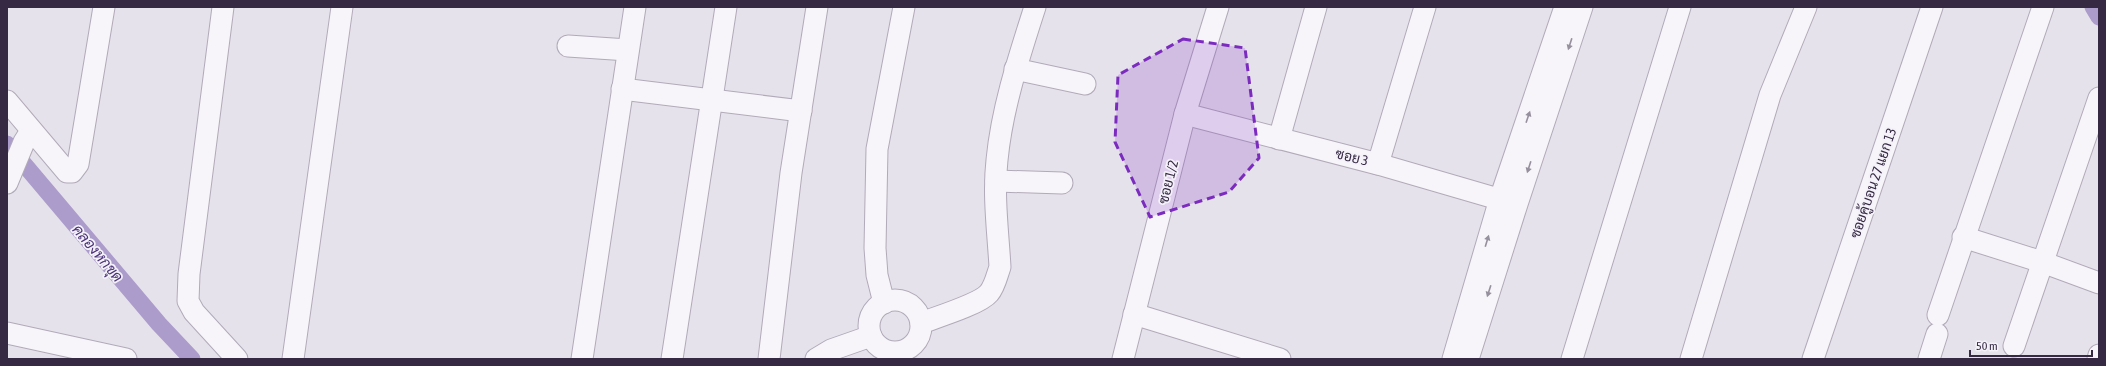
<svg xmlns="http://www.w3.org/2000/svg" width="2106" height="366" font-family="'Asap Condensed',Sarabun,sans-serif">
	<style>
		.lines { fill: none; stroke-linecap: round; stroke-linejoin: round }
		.canal { stroke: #ab9ccc; stroke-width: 17 }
		.minor-casing { stroke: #b1aab9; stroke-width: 23 }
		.minor { stroke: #f7f5f9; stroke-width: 21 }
		.oneway { fill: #968f9e }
		.marked { fill: #7b2cbf; fill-opacity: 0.2; stroke: #7b2cbf; stroke-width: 3; stroke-dasharray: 8 5; stroke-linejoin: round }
		.labels { text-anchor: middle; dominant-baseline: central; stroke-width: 3.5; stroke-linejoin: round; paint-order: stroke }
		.street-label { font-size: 14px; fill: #352944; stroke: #f4f2f8 }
		.water-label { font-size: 15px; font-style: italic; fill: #4b3279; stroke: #f4f2f8 }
	</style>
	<rect width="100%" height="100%" fill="#e6e2eb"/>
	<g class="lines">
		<g class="canal">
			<polyline points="2093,7 2099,17"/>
			<polyline points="7,144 159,324 192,359"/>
		</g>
		<defs>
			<g id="minor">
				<polyline points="223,7 189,274 188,301 194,312 237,359"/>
				<polyline points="568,46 628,50"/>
				<polyline points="1015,69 1085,84"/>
				<polyline points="622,89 801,111"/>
				<polyline points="7,101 67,172 72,172 78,164 104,7"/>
				<polyline points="1185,114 1378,164 1512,203"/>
				<polyline points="1279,139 1316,7"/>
				<polyline points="1378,164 1425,7"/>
				<polyline points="996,181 1062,183"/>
				<polyline points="7,183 24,142 31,131"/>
				<polyline points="1963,237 2042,262 2099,283"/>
				<circle cx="895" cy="326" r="26"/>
				<polyline points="884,303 877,275 875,248 877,149 904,7"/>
				<polyline points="1134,314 1280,359"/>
				<polyline points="1938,315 2043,7"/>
				<path d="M 921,323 C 937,317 980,304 989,293 C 995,286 997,275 1000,267 C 998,232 993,195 997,160 C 1002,108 1019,57 1035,7"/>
				<polyline points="7,333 126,359"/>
				<polyline points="2014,346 2099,98"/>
				<polyline points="293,359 342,7"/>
				<polyline points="582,359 635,7"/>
				<polyline points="672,359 726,7"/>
				<polyline points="769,359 791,173 817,7"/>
				<polyline points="816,359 831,350 871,336"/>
				<polyline points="1123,359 1185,114 1218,7"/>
				<polyline points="1453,359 1500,199 1565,7"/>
				<polyline points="1468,359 1517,204 1582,7"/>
				<polyline points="1572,359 1680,7"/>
				<polyline points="1691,359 1770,95 1806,7"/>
				<polyline points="1813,359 1932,7"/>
				<polyline points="1929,359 1937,334"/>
				<polyline points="2098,359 2099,355"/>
			</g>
		</defs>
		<use href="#minor" class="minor-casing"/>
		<use href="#minor" class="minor"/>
	</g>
	<defs><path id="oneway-solid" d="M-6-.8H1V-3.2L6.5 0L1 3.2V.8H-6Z"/></defs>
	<g class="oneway">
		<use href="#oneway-solid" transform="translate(1570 44) rotate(108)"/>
		<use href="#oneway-solid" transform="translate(1528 117) rotate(-71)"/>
		<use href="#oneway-solid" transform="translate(1529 167) rotate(108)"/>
		<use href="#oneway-solid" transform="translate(1487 241) rotate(-73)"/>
		<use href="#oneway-solid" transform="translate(1489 291) rotate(108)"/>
	</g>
	<path class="marked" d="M 1183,39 L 1245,48 L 1259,158 L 1229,192 L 1150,217 L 1115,142 L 1118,75 Z"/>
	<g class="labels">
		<g class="street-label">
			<text transform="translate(1352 157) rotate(14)">ซอย 3</text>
			<text transform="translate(1168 182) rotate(-76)">ซอย 1/2</text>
			<text transform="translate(1873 183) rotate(-71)">ซอยคู้บอน 27 แยก 13</text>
		</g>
		<g class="water-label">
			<text transform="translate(98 253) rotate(50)">คลองหกขุด</text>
		</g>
	</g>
	<rect width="2106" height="366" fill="none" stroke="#352944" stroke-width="16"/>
	<path d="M1970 350v6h122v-6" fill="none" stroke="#352944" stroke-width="2"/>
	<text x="1976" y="350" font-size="12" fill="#352944" stroke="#f4f2f8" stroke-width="3" paint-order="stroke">50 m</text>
</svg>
